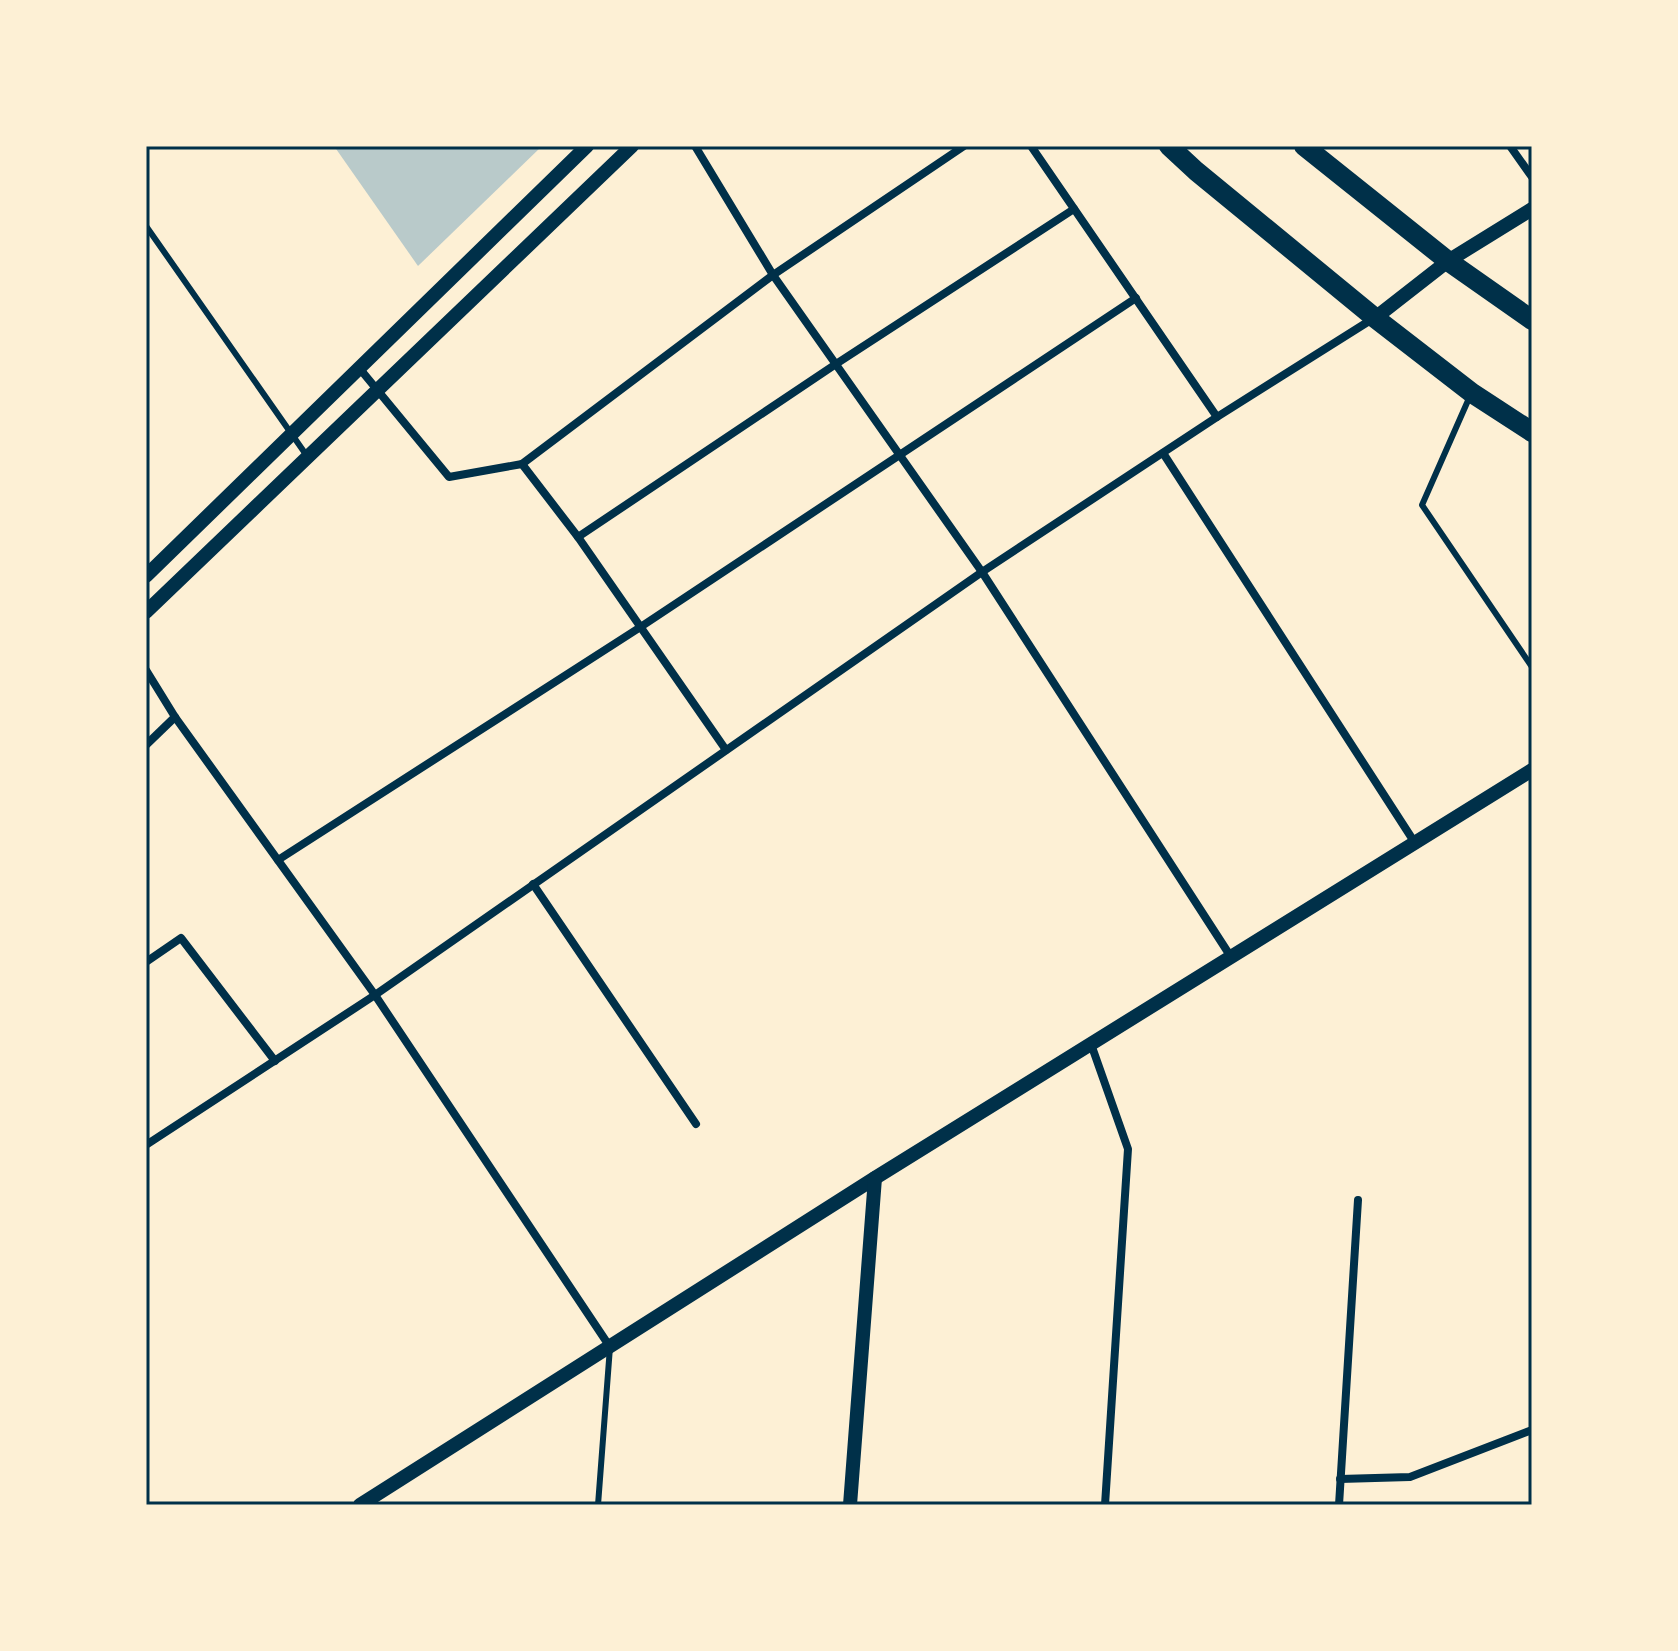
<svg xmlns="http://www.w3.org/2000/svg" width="1678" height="1651" font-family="Helvetica,sans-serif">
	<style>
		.green { fill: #b9caca }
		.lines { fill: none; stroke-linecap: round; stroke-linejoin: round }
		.service { stroke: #003049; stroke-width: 6 }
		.minor { stroke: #003049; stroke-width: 8 }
		.tertiary { stroke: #003049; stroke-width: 14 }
		.primary { stroke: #003049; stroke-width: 20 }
		.neatline { fill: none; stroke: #003049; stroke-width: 3 }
	</style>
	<rect width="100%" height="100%" fill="#fdf0d5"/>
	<polygon class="green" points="334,146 542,146 418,266"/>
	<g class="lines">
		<g class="service">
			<polyline points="146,226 307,456"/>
			<polyline points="1470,396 1422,505 1532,667"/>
			<polyline points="598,1505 610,1347"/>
		</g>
		<g class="minor">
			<polyline points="695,146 773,275 982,572 1231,957"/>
			<polyline points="1031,146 1217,417"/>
			<polyline points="1510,146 1532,177"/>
			<polyline points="360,369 449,477 522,464 578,537 726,750"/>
			<polyline points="1163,453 1415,843"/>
			<polyline points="522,464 773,275 964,146"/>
			<polyline points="578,537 836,364 1074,209"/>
			<polyline points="146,670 175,717 375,995 610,1347"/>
			<polyline points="146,745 175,717"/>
			<polyline points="278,860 639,628 1136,298"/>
			<polyline points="533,884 696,1124"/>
			<polyline points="146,962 181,938 275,1061"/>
			<polyline points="1091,1044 1128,1149 1105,1505"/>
			<polyline points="146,1145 375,995 982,572 1217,417 1374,318"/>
			<polyline points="1340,1479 1410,1477 1532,1430"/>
			<polyline points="1339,1505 1358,1200"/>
		</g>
		<g class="tertiary">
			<polyline points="1375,318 1448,261 1532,209"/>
			<polyline points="146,576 587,146"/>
			<polyline points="146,612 632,146"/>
			<polyline points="360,1505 875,1178 1532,770"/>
			<polyline points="850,1505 875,1178"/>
		</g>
		<g class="primary">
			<polyline points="1169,146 1196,171 1375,318 1472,393 1532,432"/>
			<polyline points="1304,146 1448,261 1532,320"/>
		</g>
	</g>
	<rect width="1678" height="1651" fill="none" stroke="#fdf0d5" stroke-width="296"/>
	<rect x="148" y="148" width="1382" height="1355" class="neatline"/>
</svg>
